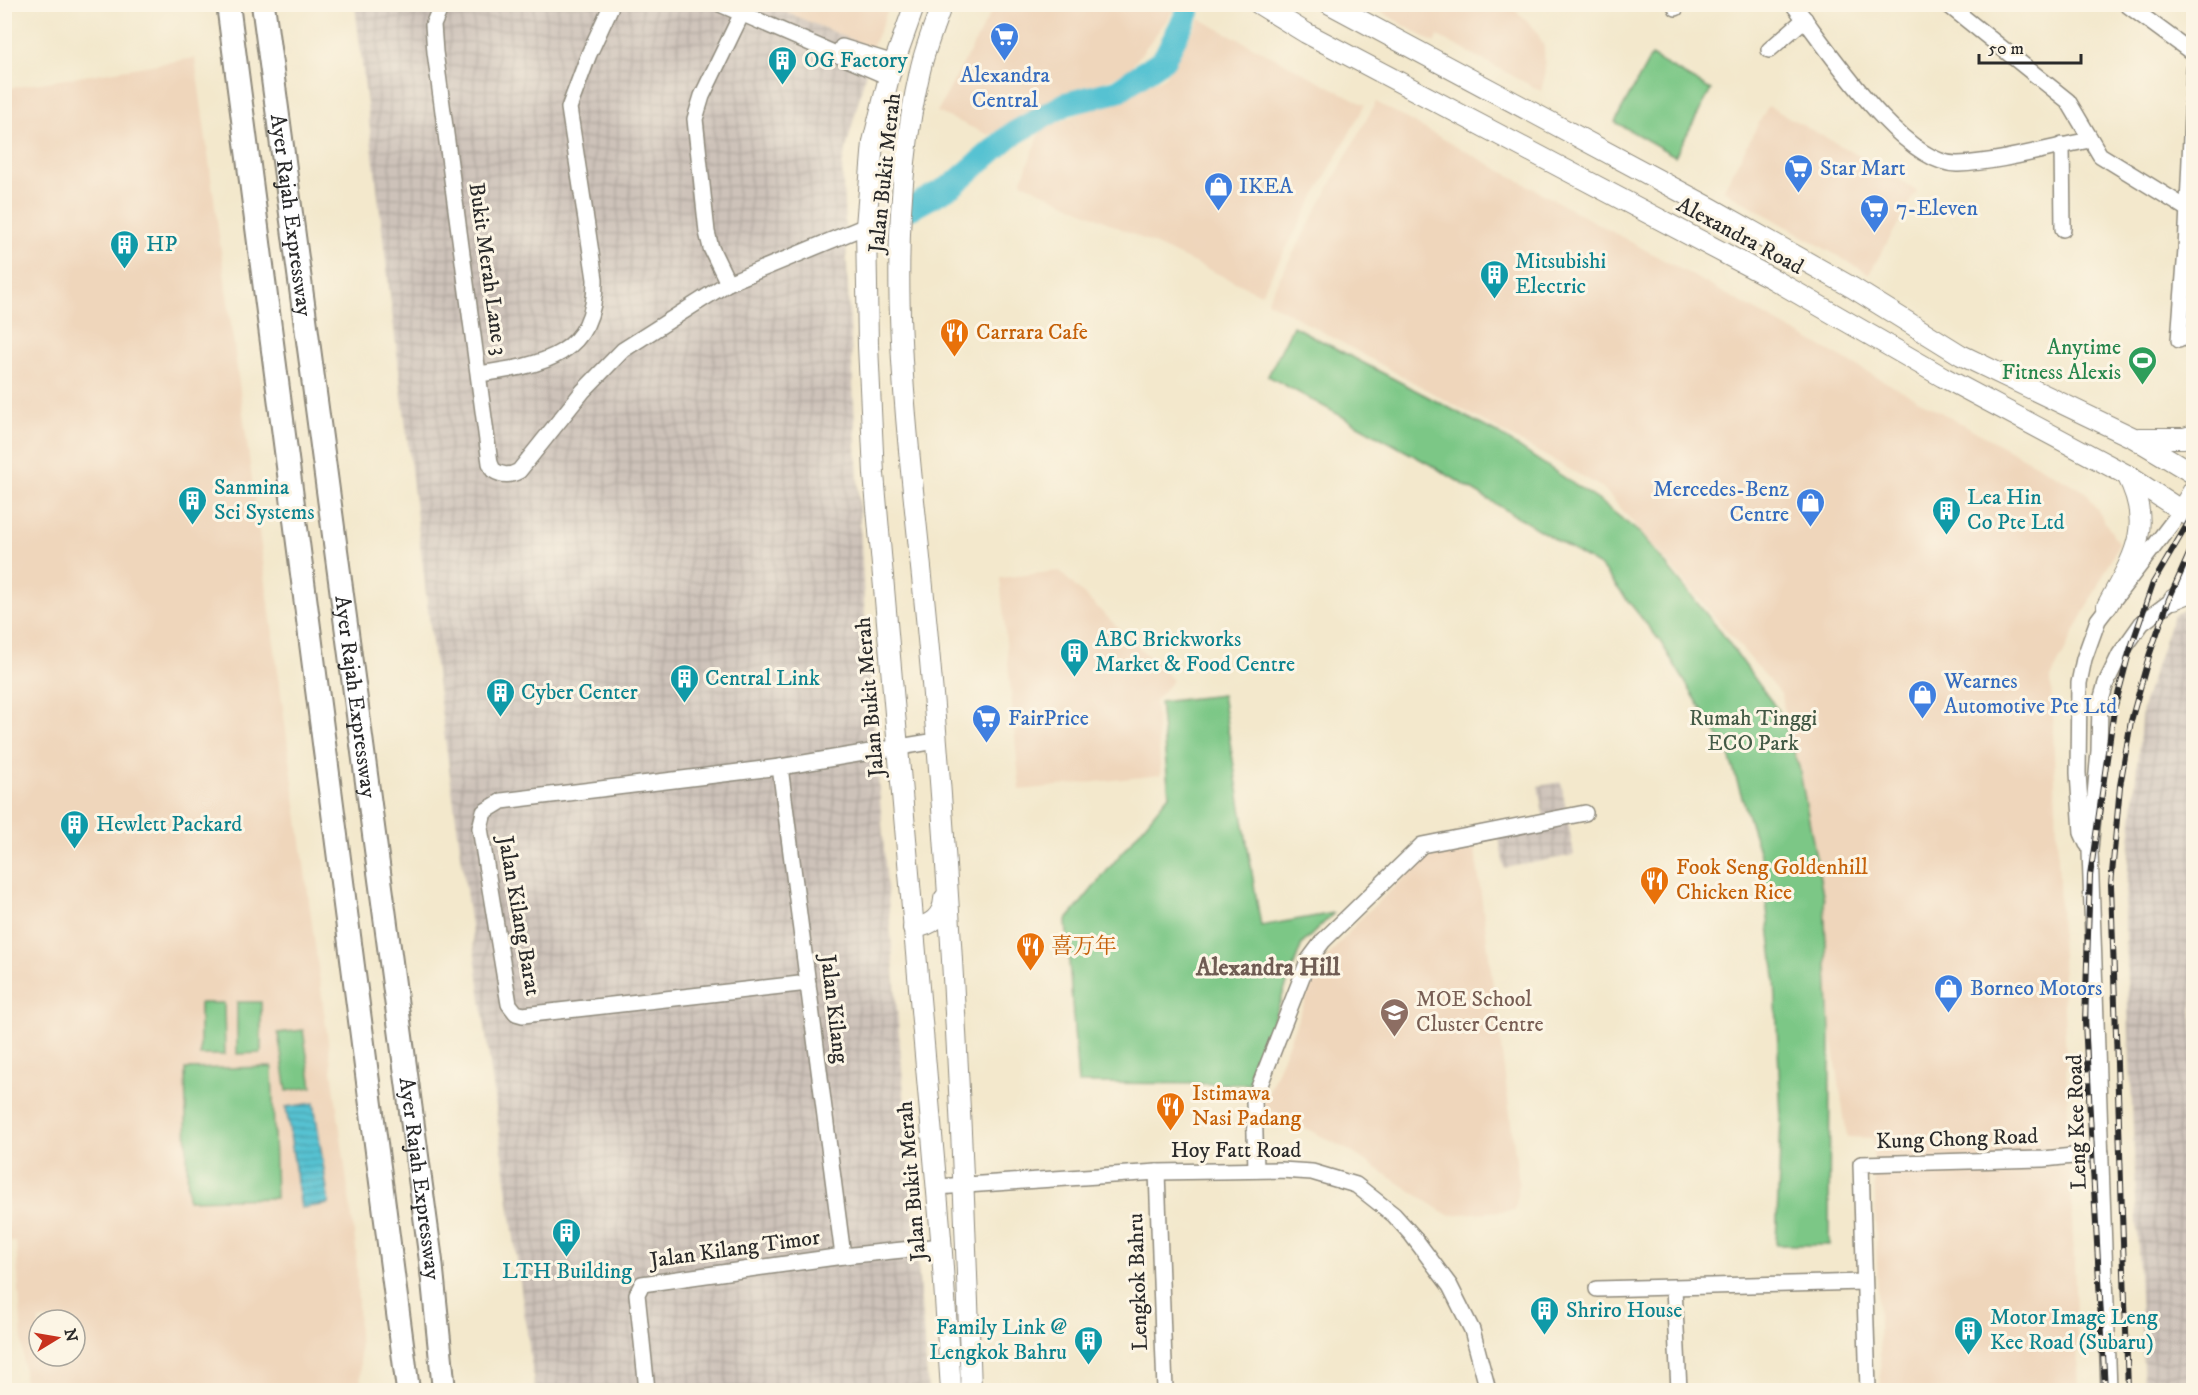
<svg xmlns="http://www.w3.org/2000/svg" width="2198" height="1395" font-family="'IM FELL DW Pica','Noto Serif SC',serif">
	<style>
		.built { fill: #efd6bb; fill-rule: evenodd }
		.industrial { fill: url(#industrial-grid) }
		.green { fill: #7bc786; stroke: #537958; stroke-width: 1.5 }
		.water { fill: url(#water-rules); stroke: #41767e; stroke-width: 1.5 }
		.lines { fill: none; stroke-linecap: round; stroke-linejoin: round }
		.river { stroke: #57c2d2; stroke-width: 24 }
		.minor-casing { stroke: #8f8a7c; stroke-width: 18 }
		.major-casing { stroke: #8f8a7c; stroke-width: 22 }
		.highway-casing { stroke: #8f8a7c; stroke-width: 26 }
		.minor { stroke: #fff; stroke-width: 15 }
		.major { stroke: #fff; stroke-width: 20 }
		.highway { stroke: #fff; stroke-width: 22 }
		.rail-casing { stroke: #2b2b2b; stroke-width: 6 }
		.rail { stroke: #fcf5e5; stroke-width: 4; stroke-dasharray: 11; stroke-linecap: butt }
		.labels { text-anchor: middle; dominant-baseline: central; stroke-width: 6; stroke-linejoin: round; paint-order: stroke }
		.culture-label { font-size: 22px; fill: #0d838f; stroke: #fcf5e5; text-anchor: start }
		.shop-label { font-size: 22px; fill: #366cbe; stroke: #fcf5e5; text-anchor: start }
		.street-label { font-size: 22px; fill: #2b2b2b; stroke: #fcf5e5 }
		.food-label { font-size: 22px; fill: #c56008; stroke: #fcf5e5; text-anchor: start }
		.leisure-label { font-size: 22px; fill: #27864d; stroke: #fcf5e5; text-anchor: end }
		.park-label { font-size: 22px; fill: #435a46; stroke: #fcf5e5 }
		.education-label { font-size: 22px; fill: #785e54; stroke: #fcf5e5; text-anchor: start }
		.neighbourhood-label { font-size: 24px; font-weight: bold; fill: #6f5c53; stroke: #fcf5e5 }
	</style>
	<defs>
		<pattern id="industrial-grid" width="8" height="8" patternUnits="userSpaceOnUse" patternTransform="scale(1.5)"><rect width="8" height="8" fill="#cdc2b9"/><path d="M0 4h8M4 0v8" fill="none" stroke="#b0a79f"/></pattern>
		<pattern id="water-rules" width="6" height="5" patternUnits="userSpaceOnUse" patternTransform="scale(1.5)"><rect width="6" height="5" fill="#57c2d2"/><path d="M0 2.5h6" fill="none" stroke="#489eab"/></pattern>
	</defs>
	<rect width="100%" height="100%" fill="#fcf5e5"/>
	<filter id="ink" filterUnits="userSpaceOnUse"><feTurbulence type="fractalNoise" baseFrequency=".0167" numOctaves="2"/><feDisplacementMap in="SourceGraphic" scale="12" xChannelSelector="R" yChannelSelector="G"/><feConvolveMatrix kernelMatrix="1 2 1 2 8 2 1 2 1" color-interpolation-filters="sRGB"/></filter>
	<filter id="wash" filterUnits="userSpaceOnUse"><feTurbulence type="fractalNoise" baseFrequency=".008" numOctaves="4" result="noise"/><feDisplacementMap in="SourceGraphic" scale="24" xChannelSelector="R" yChannelSelector="G"/><feGaussianBlur stdDeviation="1.35" result="paint"/><feColorMatrix in="noise" values="0 0 0 0 0 0 0 0 0 0 0 0 0 0 0 0 0 1.4 0 .05"/><feComposite in="paint" operator="in"/></filter>
	<g filter="url(#wash)">
		<rect width="100%" height="100%" fill="#f3e8cc"/>
		<g class="built">
			<polygon points="1485,4 1514,9 1536,30 1544,47 1545,75 1541,91 1438,36 1434,43 1370,5 1470,5 1469,7"/>
			<polygon points="769,5 890,5 872,48"/>
			<polygon points="995,5 995,4 1178,5 1129,70 989,135 937,112"/>
			<polygon points="1200,19 1365,105 1261,294 1021,182 1041,130 1165,77"/>
			<path d="M 195,58 L 356,1248 L 361,1390 L 25,1390 L 16,1242 L 8,1242 L 5,1052 L 9,1052 L 4,716 L 4,89 ZM 39,1320 L 75,1320 L 75,1356 L 39,1356 Z"/>
			<polygon points="1376,102 2086,492 2119,544 2051,678 2079,1390 1881,1390 1873,1138 1847,1137 1782,695 1603,488 1267,301"/>
			<polygon points="1768,106 1883,169 1917,191 1869,274 1723,190"/>
			<polygon points="1059,571 1173,680 1155,701 1161,775 1020,790 1000,578"/>
			<polygon points="1475,849 1519,1183 1515,1210 1448,1215 1350,1151 1263,1106 1319,967 1360,919 1424,859"/>
		</g>
		<g class="industrial">
			<polygon points="355,5 769,5 872,48 842,165 864,603 928,1390 535,1390 434,659"/>
			<polygon points="2193,605 2193,1390 2144,1390 2124,913 2142,708 2173,615"/>
			<polygon points="1561,782 1574,855 1504,868 1499,837 1546,829 1538,786"/>
		</g>
		<g class="green">
			<polygon points="1651,56 1711,90 1675,156 1615,122"/>
			<polygon points="1293,326 1499,434 1601,502 1641,534 1721,632 1782,716 1799,767 1824,900 1830,1031 1829,1245 1776,1245 1781,1119 1775,977 1761,858 1728,752 1660,641 1601,567 1431,465 1268,376"/>
			<polygon points="1222,695 1261,926 1334,913 1302,944 1249,1084 1078,1083 1066,921 1169,795 1160,702"/>
			<polygon points="237,1002 261,1002 261,1053 237,1054"/>
			<polygon points="200,1003 224,1003 225,1055 200,1055"/>
			<polygon points="303,1030 312,1087 287,1091 278,1033"/>
			<polygon points="272,1067 276,1198 188,1200 185,1069"/>
		</g>
		<polygon class="water" points="314,1103 329,1204 301,1208 286,1107"/>
		<g class="lines">
			<polyline class="river" points="911,208 953,185 1011,135 1066,104 1117,91 1164,59 1188,12"/>
		</g>
	</g>
	<g filter="url(#ink)">
		<g class="lines">
			<defs>
				<g id="minor">
					<path d="M 442,4 L 433,25 L 435,52 L 490,463 L 493,470 C 502,476 510,476 519,471 L 583,391 L 623,350 L 728,283 L 866,226"/>
					<polyline points="720,4 889,77"/>
					<path d="M 1793,4 C 1826,46 1903,166 1958,164 C 2002,162 2047,148 2090,140"/>
					<polyline points="1947,4 2068,101 2100,155 2194,213"/>
					<polyline points="2126,4 2194,54"/>
					<polyline points="1676,8 1678,4"/>
					<polyline points="842,47 894,63"/>
					<polyline points="1769,50 1805,19"/>
					<polyline points="2062,145 2063,229"/>
					<polyline points="728,283 711,248 707,232 695,119 702,96 745,7"/>
					<polyline points="2179,340 2186,250 2194,69"/>
					<path d="M 479,374 C 543,365 596,356 595,279 L 569,108 L 589,54 L 612,4"/>
					<polyline points="780,767 843,1256"/>
					<polyline points="2087,844 2082,833 2078,773 2079,683 2084,659 2098,620 2181,511"/>
					<polyline points="808,983 523,1015 516,1013 509,1004 480,828 484,812 502,801 780,767 936,741"/>
					<polyline points="1256,1170 1254,1100 1308,961 1323,941 1422,845 1585,813"/>
					<polyline points="1157,1172 1165,1390"/>
					<polyline points="937,1187 1157,1172 1281,1170 1312,1172 1356,1185 1394,1215 1412,1235 1450,1286 1472,1330 1488,1390"/>
					<polyline points="1674,1288 1679,1390"/>
					<polyline points="1597,1289 1864,1282"/>
					<polyline points="647,1390 637,1294 642,1284 843,1256 942,1246"/>
					<polyline points="1868,1390 1861,1164 2044,1159 2101,1153"/>
					<polyline points="2109,1390 2090,851 2099,751 2100,704 2106,683 2120,654 2142,623 2174,599 2194,568"/>
				</g>
				<g id="major">
					<polyline points="915,4 889,77 873,142 866,226 868,345 874,474 941,1238 951,1390"/>
					<path d="M 942,4 C 934,26 925,48 920,71 C 878,255 910,444 927,628 C 951,882 963,1136 971,1390"/>
					<polyline points="1259,4 1306,33 1773,279 1943,377 2127,475 2194,519"/>
					<polyline points="1330,4 1711,208 1853,288 1961,355 2134,438 2194,474"/>
					<polyline points="2139,438 2184,438 2194,435"/>
					<polyline points="2181,511 2194,489"/>
					<polyline points="2174,599 2194,591"/>
					<path d="M 2107,606 C 2132,559 2155,528 2127,475"/>
					<path d="M 913,928 C 931,926 943,917 944,899"/>
				</g>
				<g id="highway">
					<polyline points="228,4 408,1390"/>
					<path id="s1" d="M 263,4 L 431,1261 L 444,1390"/>
				</g>
			</defs>
			<use href="#minor" class="minor-casing"/>
			<use href="#major" class="major-casing"/>
			<use href="#highway" class="highway-casing"/>
			<use href="#minor" class="minor"/>
			<use href="#major" class="major"/>
			<use href="#highway" class="highway"/>
			<defs>
				<g id="rail">
					<polyline points="2105,1390 2085,1022 2090,876 2114,710 2129,653 2153,583 2194,513"/>
					<polyline points="2128,1390 2111,885 2120,786 2131,721 2149,656 2169,599 2194,543"/>
				</g>
			</defs>
			<use href="#rail" class="rail-casing"/>
			<use href="#rail" class="rail"/>
		</g>
	</g>
	<defs>
		<symbol id="supermarket-pin" viewBox="-11 -11 22 30"><path d="M0 17L-7.5 6A9.5 9.5 0 1 1 7.5 6Z" fill="#3f7fe0" stroke="#fcf5e5"/><path d="M-6-5.5h2.5l.6 2H6L4.5 2H-2.5L-4.4-4H-6ZM-1.5 3.2a1.3 1.3 0 1 0 .1 0ZM3 3.2a1.3 1.3 0 1 0 .1 0Z" fill="#fff"/></symbol>
		<symbol id="building-pin" viewBox="-11 -11 22 30"><path d="M0 17L-7.5 6A9.5 9.5 0 1 1 7.5 6Z" fill="#0f9aa8" stroke="#fcf5e5"/><path d="M-4-6H4V6H1V3H-1V6H-4ZM-2.5-4.3h1.7v1.8h-1.7ZM.8-4.3h1.7v1.8H.8ZM-2.5-1h1.7V.8h-1.7ZM.8-1h1.7V.8H.8Z" fill="#fff"/></symbol>
		<symbol id="shop-pin" viewBox="-11 -11 22 30"><path d="M0 17L-7.5 6A9.5 9.5 0 1 1 7.5 6Z" fill="#3f7fe0" stroke="#fcf5e5"/><path d="M-5-2.5h2.3a2.7 3.5 0 0 1 5.4 0H5L5.5 6h-11ZM-1.5-2.5h3a1.5 2.3 0 0 0-3 0Z" fill="#fff"/></symbol>
		<symbol id="restaurant-pin" viewBox="-11 -11 22 30"><path d="M0 17L-7.5 6A9.5 9.5 0 1 1 7.5 6Z" fill="#e8710a" stroke="#fcf5e5"/><path d="M-5-6h1v4h1v-4h1v4h1v-4h1v5L-1.5 .5V6h-2V.5L-5-1ZM5-6V6H3V1.5H1.5Q1.5-4 5-6Z" fill="#fff"/></symbol>
		<symbol id="stadium-pin" viewBox="-11 -11 22 30"><path d="M0 17L-7.5 6A9.5 9.5 0 1 1 7.5 6Z" fill="#2e9e5b" stroke="#fcf5e5"/><path d="M0-5a6.5 5 0 1 0 0 10a6.5 5 0 1 0 0-10ZM-3.5-1.8h7v3.6h-7Z" fill="#fff"/></symbol>
		<symbol id="school-pin" viewBox="-11 -11 22 30"><path d="M0 17L-7.5 6A9.5 9.5 0 1 1 7.5 6Z" fill="#8d6e63" stroke="#fcf5e5"/><path d="M0-5L7-2L0 1L-7-2ZM-4 1L0 2.5L4 1V4Q0 6-4 4Z" fill="#fff"/></symbol>
	</defs>
	<g fill-rule="evenodd">
		<use href="#supermarket-pin" x="988" y="20" width="33" height="45"/>
		<use href="#building-pin" x="766" y="44" width="33" height="45"/>
		<use href="#supermarket-pin" x="1782" y="152" width="33" height="45"/>
		<use href="#shop-pin" x="1202" y="170" width="33" height="45"/>
		<use href="#supermarket-pin" x="1858" y="192" width="33" height="45"/>
		<use href="#building-pin" x="108" y="228" width="33" height="45"/>
		<use href="#building-pin" x="1478" y="258" width="33" height="45"/>
		<use href="#restaurant-pin" x="938" y="316" width="33" height="45"/>
		<use href="#stadium-pin" x="2126" y="344" width="33" height="45"/>
		<use href="#building-pin" x="176" y="484" width="33" height="45"/>
		<use href="#shop-pin" x="1794" y="486" width="33" height="45"/>
		<use href="#building-pin" x="1930" y="494" width="33" height="45"/>
		<use href="#building-pin" x="1058" y="636" width="33" height="45"/>
		<use href="#building-pin" x="668" y="662" width="33" height="45"/>
		<use href="#building-pin" x="484" y="676" width="33" height="45"/>
		<use href="#shop-pin" x="1906" y="678" width="33" height="45"/>
		<use href="#supermarket-pin" x="970" y="702" width="33" height="45"/>
		<use href="#building-pin" x="58" y="808" width="33" height="45"/>
		<use href="#restaurant-pin" x="1638" y="864" width="33" height="45"/>
		<use href="#restaurant-pin" x="1014" y="930" width="33" height="45"/>
		<use href="#shop-pin" x="1932" y="972" width="33" height="45"/>
		<use href="#school-pin" x="1378" y="996" width="33" height="45"/>
		<use href="#restaurant-pin" x="1154" y="1090" width="33" height="45"/>
		<use href="#building-pin" x="550" y="1216" width="33" height="45"/>
		<use href="#building-pin" x="1528" y="1294" width="33" height="45"/>
		<use href="#building-pin" x="1952" y="1314" width="33" height="45"/>
		<use href="#building-pin" x="1072" y="1324" width="33" height="45"/>
	</g>
	<g class="labels">
		<g class="culture-label">
			<text x="804" y="60">OG Factory</text>
			<text x="146" y="244">HP</text>
			<text x="1515" y="261">Mitsubishi<tspan x="1515" dy="25">Electric</tspan></text>
			<text x="214" y="487">Sanmina<tspan x="214" dy="25">Sci Systems</tspan></text>
			<text x="1967" y="497">Lea Hin<tspan x="1967" dy="25">Co Pte Ltd</tspan></text>
			<text x="1095" y="639">ABC Brickworks<tspan x="1095" dy="25">Market &amp; Food Centre</tspan></text>
			<text x="705" y="678">Central Link</text>
			<text x="521" y="692">Cyber Center</text>
			<text x="96" y="824">Hewlett Packard</text>
			<text x="567" y="1271" text-anchor="middle">LTH Building</text>
			<text x="1566" y="1310">Shriro House</text>
			<text x="1990" y="1317">Motor Image Leng<tspan x="1990" dy="25">Kee Road (Subaru)</tspan></text>
			<text x="1067" y="1327" text-anchor="end">Family Link @<tspan x="1067" dy="25">Lengkok Bahru</tspan></text>
		</g>
		<g class="shop-label">
			<text x="1005" y="75" text-anchor="middle">Alexandra<tspan x="1005" dy="25">Central</tspan></text>
			<text x="1820" y="168">Star Mart</text>
			<text x="1239" y="186">IKEA</text>
			<text x="1896" y="208">7-Eleven</text>
			<text x="1789" y="489" text-anchor="end">Mercedes-Benz<tspan x="1789" dy="25">Centre</tspan></text>
			<text x="1944" y="681">Wearnes<tspan x="1944" dy="25">Automotive Pte Ltd</tspan></text>
			<text x="1008" y="718">FairPrice</text>
			<text x="1970" y="988">Borneo Motors</text>
		</g>
		<g class="street-label">
			<text transform="translate(885 173) rotate(-84)">Jalan Bukit Merah</text>
			<text stroke="none"><textPath href="#s1" startOffset="213">Ayer Rajah Expressway</textPath></text>
			<text transform="translate(1740 236) rotate(28)">Alexandra Road</text>
			<text transform="translate(488 269) rotate(82)">Bukit Merah Lane 3</text>
			<text stroke="none"><textPath href="#s1" startOffset="699">Ayer Rajah Expressway</textPath></text>
			<text transform="translate(870 697) rotate(-95)">Jalan Bukit Merah</text>
			<text transform="translate(519 916) rotate(80)">Jalan Kilang Barat</text>
			<text transform="translate(834 1009) rotate(83)">Jalan Kilang</text>
			<text transform="translate(2077 1122) rotate(-92)">Leng Kee Road</text>
			<text transform="translate(1957 1139) rotate(-2)">Kung Chong Road</text>
			<text x="1236" y="1150">Hoy Fatt Road</text>
			<text stroke="none"><textPath href="#s1" startOffset="1185">Ayer Rajah Expressway</textPath></text>
			<text transform="translate(912 1181) rotate(-95)">Jalan Bukit Merah</text>
			<text transform="translate(735 1249) rotate(-8)">Jalan Kilang Timor</text>
			<text transform="translate(1138 1282) rotate(-92)">Lengkok Bahru</text>
		</g>
		<g class="food-label">
			<text x="976" y="332">Carrara Cafe</text>
			<text x="1676" y="867">Fook Seng Goldenhill<tspan x="1676" dy="25">Chicken Rice</tspan></text>
			<text x="1051" y="946">喜万年</text>
			<text x="1192" y="1093">Istimawa<tspan x="1192" dy="25">Nasi Padang</tspan></text>
		</g>
		<g class="leisure-label">
			<text x="2121" y="347">Anytime<tspan x="2121" dy="25">Fitness Alexis</tspan></text>
		</g>
		<g class="park-label">
			<text x="1753" y="718">Rumah Tinggi<tspan x="1753" dy="25">ECO Park</tspan></text>
		</g>
		<g class="education-label">
			<text x="1416" y="999">MOE School<tspan x="1416" dy="25">Cluster Centre</tspan></text>
		</g>
		<g class="neighbourhood-label">
			<text x="1268" y="968">Alexandra Hill</text>
		</g>
	</g>
	<rect width="2198" height="1395" fill="none" stroke="#fcf5e5" stroke-width="24"/>
	<g transform="translate(57 1338) rotate(79)"><circle r="28" fill="#fcf5e5" stroke="#a8a49b" stroke-width="1.5"/>
	<path d="M0-4.5L10 22L0 15L-10 22Z" fill="#c8321e"/>
	<text y="-9" font-size="16" font-weight="bold" text-anchor="middle" fill="#2b2b2b">N</text>
	</g>
	<path d="M1979 54v9h102v-9" fill="none" stroke="#2b2b2b" stroke-width="3"/>
	<text x="1988" y="54" font-size="18" fill="#2b2b2b" stroke="#fcf5e5" stroke-width="4.5" paint-order="stroke">50 m</text>
</svg>
